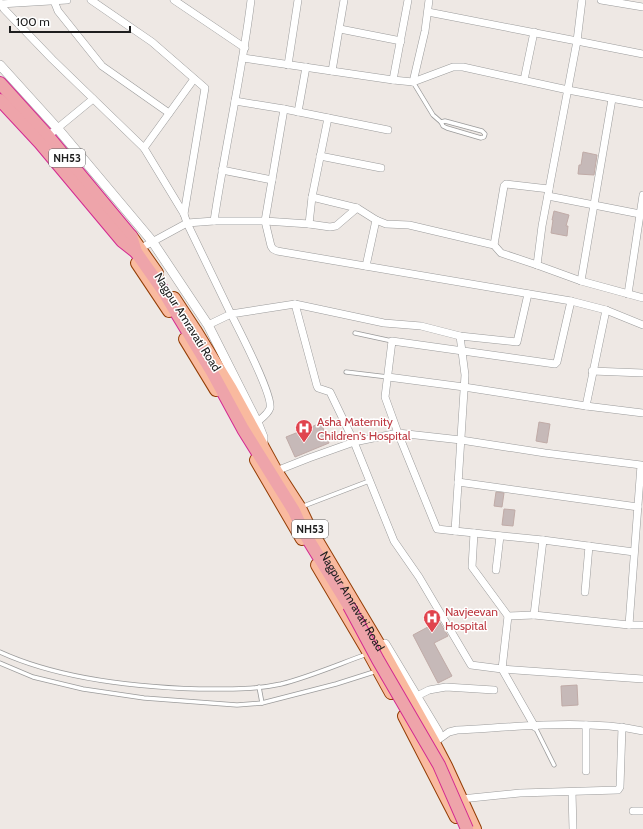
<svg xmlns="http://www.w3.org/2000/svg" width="643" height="829" font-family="Cabin,sans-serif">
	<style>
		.building { fill: #c6b9b8; stroke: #c0aba7 }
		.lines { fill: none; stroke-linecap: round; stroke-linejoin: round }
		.service-casing { stroke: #9b9b9b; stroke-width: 5 }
		.minor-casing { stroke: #9b9b9b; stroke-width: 8 }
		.tertiary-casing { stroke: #9b9b9b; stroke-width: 10 }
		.primary-casing { stroke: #933d05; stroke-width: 14 }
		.trunk-casing { stroke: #d42992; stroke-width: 14 }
		.service { stroke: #fff; stroke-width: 3.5 }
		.minor { stroke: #fff; stroke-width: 7 }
		.tertiary { stroke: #fff; stroke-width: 9 }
		.primary { stroke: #f9ba9f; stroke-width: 12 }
		.trunk { stroke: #eea4aa; stroke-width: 12 }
		.trunk-bridge-casing { stroke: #d42992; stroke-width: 14; stroke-linecap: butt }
		.trunk-bridge { stroke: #eea4aa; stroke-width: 12 }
		.labels { text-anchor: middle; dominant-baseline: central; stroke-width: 3; stroke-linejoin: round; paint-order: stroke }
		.shield { fill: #fff; stroke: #626262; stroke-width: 1 }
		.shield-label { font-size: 11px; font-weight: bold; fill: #1e1e1e }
		.street-label { font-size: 12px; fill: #1e1e1e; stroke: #fff }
		.health-label { font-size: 12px; fill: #be3a42; stroke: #fff; text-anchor: start }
	</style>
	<rect width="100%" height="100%" fill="#eee8e4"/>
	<g class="building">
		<polygon points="583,152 597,155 594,175 578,174 579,165 581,165"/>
		<polygon points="554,211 569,215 566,226 568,226 567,236 551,233 553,220 552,220"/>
		<polygon points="539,422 550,424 547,443 536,441"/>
		<polygon points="321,423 329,443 295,457 286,437"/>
		<polygon points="496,492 504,493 502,507 494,506"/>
		<polygon points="504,509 515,510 513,526 502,525"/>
		<polygon points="439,621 448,636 434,643 452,676 438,683 413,635"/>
		<polygon points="577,685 578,705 562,706 561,686"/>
	</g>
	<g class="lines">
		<defs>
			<g id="service">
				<polyline points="413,82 433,115 441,122"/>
				<polygon points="445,121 482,131 485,134 484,137 481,138 447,128 443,126 441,122"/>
				<polyline points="355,333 392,341"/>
				<polyline points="346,372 388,377"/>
				<polyline points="301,507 369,481"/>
				<path d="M 0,652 C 59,679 135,687 199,689 C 226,689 254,690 281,684 C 309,677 339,664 367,654"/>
				<polyline points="0,663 33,677 83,689 144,698 237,705 262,703 336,684 377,671"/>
				<polyline points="259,687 262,703"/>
				<polyline points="535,727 554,765"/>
			</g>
			<g id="minor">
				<polyline points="91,0 152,42 205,88 184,214"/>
				<polyline points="174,0 245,48"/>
				<polyline points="601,0 643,7"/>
				<polyline points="54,1 58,11 102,66 169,113"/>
				<polyline points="0,3 4,9 52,59 144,148"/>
				<polyline points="0,4 67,0"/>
				<polyline points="428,12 577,41 582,0"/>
				<polyline points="340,29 401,41"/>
				<polyline points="243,58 393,80 413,82 453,67 463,67 568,90 643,104"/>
				<polyline points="288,65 298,0"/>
				<polyline points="332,71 344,0"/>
				<polyline points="194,79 144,148 184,214 187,223 231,314 208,325"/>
				<polyline points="393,80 408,0"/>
				<polyline points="524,80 534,32"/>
				<polyline points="413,82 425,31 429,0"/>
				<polyline points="235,101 284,109 265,221 309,224 312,197 328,118"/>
				<polyline points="284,109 388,130"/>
				<polyline points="298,112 306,67"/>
				<polyline points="48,136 93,99"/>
				<polyline points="320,156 381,168"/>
				<polyline points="222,170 272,180"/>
				<polyline points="548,196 640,214"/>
				<polyline points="312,197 357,208 376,220 386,224 409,225 494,245 501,253 537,265 581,281 643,298"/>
				<path d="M 214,221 C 225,147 242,74 251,0"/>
				<polyline points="309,224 330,227 336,226 357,208"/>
				<polyline points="494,245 504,186 506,184 549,189"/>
				<polyline points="141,248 187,223 214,221 265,221 271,246 273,249 277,251 571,301 606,310 643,325"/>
				<polyline points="537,265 542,226 577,41 643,54"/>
				<polyline points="366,266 376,220"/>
				<polyline points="581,281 612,99"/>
				<polyline points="628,294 643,195"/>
				<polyline points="571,301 557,362 555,364 392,341 385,397 398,433 461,440 545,453 641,465 629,625 643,625"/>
				<polyline points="295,304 317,386 318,388 330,392 354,442 398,433 437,529 455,531"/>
				<polyline points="460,336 465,375 455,531 474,533 472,567 508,616 502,669 535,727"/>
				<polyline points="592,371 643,373"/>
				<polyline points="388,377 464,387 586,406 606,310"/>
				<polyline points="586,406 643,413"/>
				<path d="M 257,422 C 262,418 268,414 270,408 C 273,395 239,330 231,314 L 295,304 L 384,323 L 421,326 L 460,336 L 517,342 L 528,294"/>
				<polyline points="276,471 309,458 354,442 394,541 419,577 471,665 502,669 643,679"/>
				<polyline points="458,482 638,507"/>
				<polyline points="474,533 543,540"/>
				<polyline points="496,570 500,536"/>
				<polyline points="585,592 589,546"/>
				<polyline points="508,616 534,615"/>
				<polyline points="629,625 534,615 543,540 634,552"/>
				<polyline points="417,696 429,690 446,687 494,690"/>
				<polyline points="586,725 586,771"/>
				<path d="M 435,742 L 449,732 L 457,730 C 517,727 585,719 643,731"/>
				<polyline points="572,792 573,829"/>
				<polyline points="461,799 520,793 618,790 620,787 622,727"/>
				<polyline points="633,811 643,811"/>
			</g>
			<g id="tertiary">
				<polyline points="0,65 58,129 152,241 208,325 257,422 263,437 263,444"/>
				<polyline points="385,644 438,732 439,735 433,741"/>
			</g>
			<g id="primary">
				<polyline points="131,236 157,273"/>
				<polyline points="137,263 169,311"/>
				<path id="s1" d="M 174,298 L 195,330 L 231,389 L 276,471 L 300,508 L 309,527 L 381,648 L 434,743 L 446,766 L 475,829"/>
				<polyline points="185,339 216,390"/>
				<polyline points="256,460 302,539"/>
				<polyline points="317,565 369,653 391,693"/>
				<polyline points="404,716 456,817"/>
			</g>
			<g id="trunk">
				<polyline points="0,83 48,136 131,236 136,252 162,289 212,372 243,429 294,511 303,531 349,606"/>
				<polyline points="0,100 40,143 122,241 136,252"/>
			</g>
		</defs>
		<use href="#service" class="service-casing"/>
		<use href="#minor" class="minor-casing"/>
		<use href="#tertiary" class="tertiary-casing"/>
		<use href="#primary" class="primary-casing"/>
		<use href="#trunk" class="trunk-casing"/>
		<use href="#service" class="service"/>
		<use href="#minor" class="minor"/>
		<use href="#tertiary" class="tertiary"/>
		<use href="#primary" class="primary"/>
		<use href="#trunk" class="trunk"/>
		<defs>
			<polyline id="trunk-bridge" points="349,606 378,660 439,765 467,829"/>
		</defs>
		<use href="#trunk-bridge" class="trunk-bridge-casing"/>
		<use href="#trunk-bridge" class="trunk-bridge"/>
	</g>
	<defs>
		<symbol id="hospital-pin" viewBox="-11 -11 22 30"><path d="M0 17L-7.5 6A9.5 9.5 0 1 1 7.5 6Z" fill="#e0444e" stroke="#fff"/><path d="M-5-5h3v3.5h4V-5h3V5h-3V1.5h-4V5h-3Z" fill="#fff"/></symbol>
	</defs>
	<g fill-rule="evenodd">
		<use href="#hospital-pin" x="294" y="418" width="20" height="27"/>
		<use href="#hospital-pin" x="422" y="608" width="20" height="27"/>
	</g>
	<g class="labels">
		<g class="shield">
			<rect x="49" y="149" width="36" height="18" rx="3"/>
			<rect x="292" y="520" width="36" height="18" rx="3"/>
		</g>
		<g class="shield-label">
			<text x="67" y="158">NH53</text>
			<text x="310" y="529">NH53</text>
		</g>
		<g class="street-label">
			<text transform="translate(188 322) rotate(58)">Nagpur Amravati Road</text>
			<text stroke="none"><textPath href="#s1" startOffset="352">Nagpur Amravati Road</textPath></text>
		</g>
		<g class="health-label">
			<text x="317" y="421">Asha Maternity<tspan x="317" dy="14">Children's Hospital</tspan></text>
			<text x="445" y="611">Navjeevan<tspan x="445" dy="14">Hospital</tspan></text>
		</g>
	</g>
	<path d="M10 26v6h120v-6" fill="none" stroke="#1e1e1e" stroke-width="2"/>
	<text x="16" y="26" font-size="12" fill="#1e1e1e" stroke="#ffffff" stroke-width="3" paint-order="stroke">100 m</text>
</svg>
